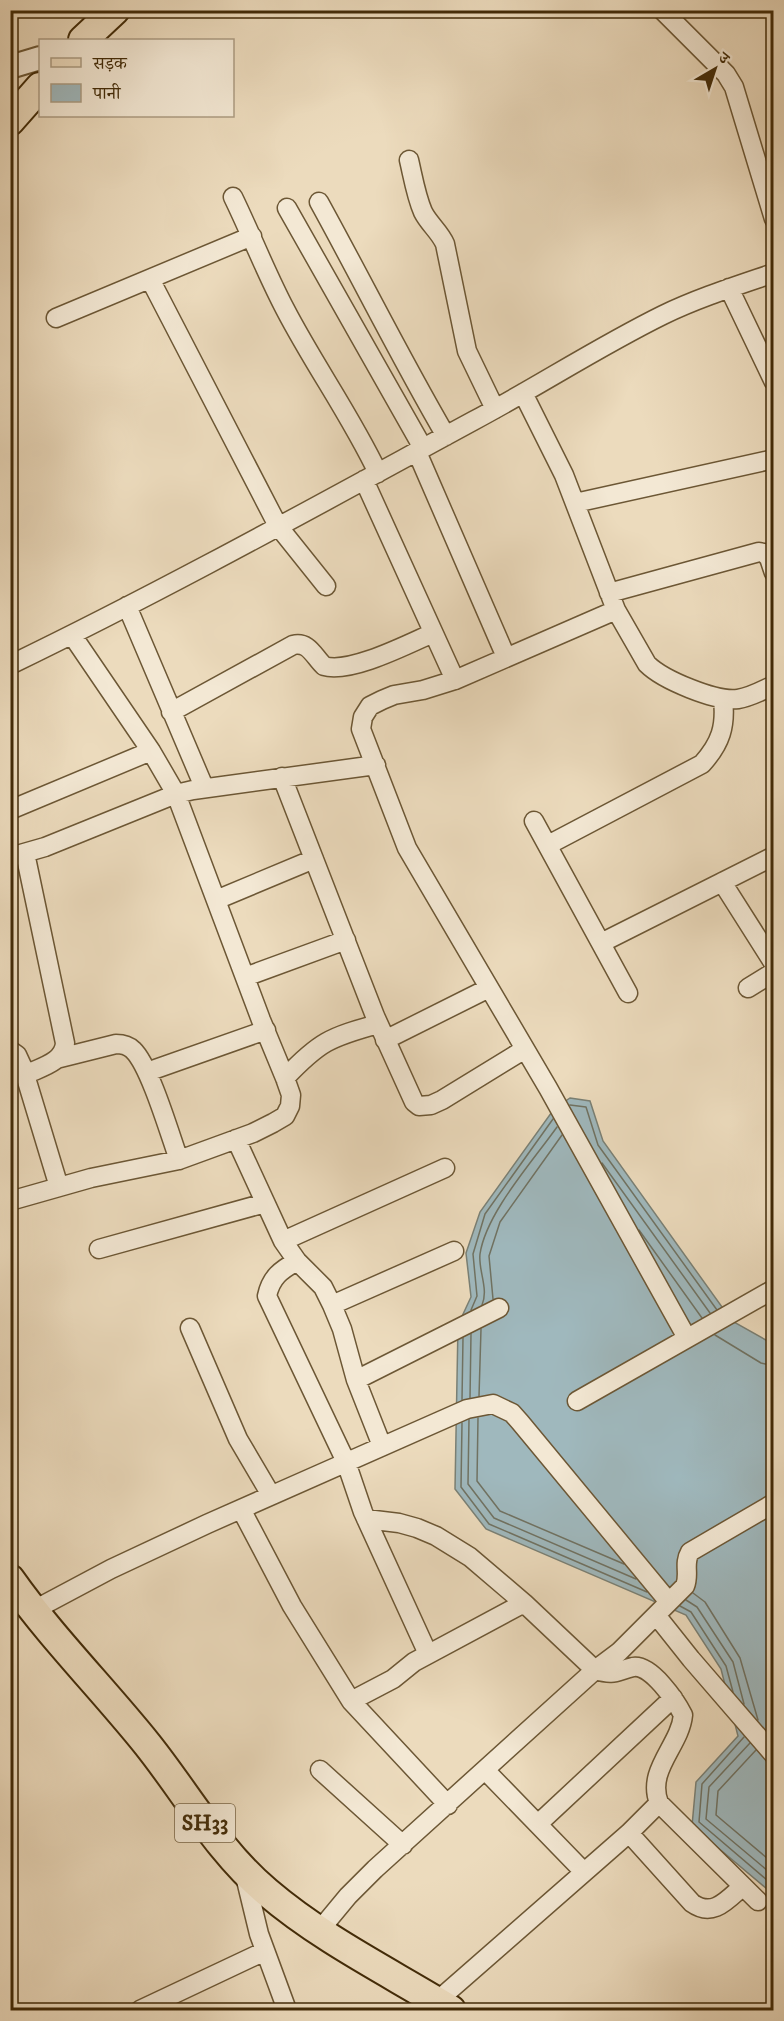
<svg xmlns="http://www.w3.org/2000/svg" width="784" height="2021" viewBox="0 0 784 2021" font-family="'IM FELL DW Pica','Noto Serif Devanagari',serif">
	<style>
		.water { fill: #9fb8bd; stroke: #7a8075; stroke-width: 1.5 }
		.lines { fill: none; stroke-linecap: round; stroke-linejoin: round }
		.shore { stroke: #707262; stroke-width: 1.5 }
		.minor-casing { stroke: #6c5735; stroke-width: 21 }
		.tertiary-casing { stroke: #6c5735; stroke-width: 26 }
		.primary-casing { stroke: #422b08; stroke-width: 32 }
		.minor { stroke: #f3e8d4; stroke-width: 18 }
		.tertiary { stroke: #f3e8d4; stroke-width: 22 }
		.primary { stroke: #ecdbbd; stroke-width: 28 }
		.labels { text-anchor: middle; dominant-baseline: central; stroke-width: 5; stroke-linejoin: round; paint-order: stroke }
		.shield { fill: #f3e8d4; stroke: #776445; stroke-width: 1.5 }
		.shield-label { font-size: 22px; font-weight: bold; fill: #422b08 }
	</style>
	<rect width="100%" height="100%" fill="#ecdbbd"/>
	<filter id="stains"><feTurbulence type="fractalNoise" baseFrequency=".00333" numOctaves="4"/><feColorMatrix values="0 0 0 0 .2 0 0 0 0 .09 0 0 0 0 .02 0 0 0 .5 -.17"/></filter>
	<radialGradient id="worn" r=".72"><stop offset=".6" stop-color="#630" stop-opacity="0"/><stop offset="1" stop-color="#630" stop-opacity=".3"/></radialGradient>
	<!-- water -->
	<path class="water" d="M570,1098L590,1101L603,1141L732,1321L773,1344V1894L692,1826L696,1782L738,1736L721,1669L686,1615L486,1529L455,1489L458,1325L471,1297L466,1253L480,1212L554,1109Z"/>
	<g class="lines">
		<!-- shore -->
		<path class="shore" d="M570,1105L586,1107L598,1145L717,1310
			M602,1163L710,1313
			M639,1230L702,1318
			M493,1299L489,1256L500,1222L562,1135
			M482,1305C489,1289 478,1270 480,1254C486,1213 533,1161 557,1127
			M471,1310L477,1296L473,1254L485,1214L553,1119
			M715,1335L761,1363L774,1366
			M479,1396L481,1329
			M470,1398L471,1334
			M462,1400L463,1338
			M478,1418L477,1481L500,1511L624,1564
			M469,1419L468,1484L494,1518L636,1579
			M462,1423L461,1487L489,1524L647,1592
			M693,1593L705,1602L740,1658L758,1720
			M686,1600L697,1607L733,1662L744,1704
			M680,1606L691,1612L726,1666L733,1692
			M744,1737L702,1784L699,1822L774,1886
			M750,1743L709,1787L706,1819L774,1876
			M756,1750L718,1791L716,1815L774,1864"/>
		<defs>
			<path id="minor" d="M662,10L726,74L734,87L774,219
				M409,160C413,177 416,196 423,212C429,224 440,232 445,244L467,351L495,409
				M233,197C251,234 266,273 285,309C314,365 351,416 378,473
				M319,202C362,280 401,359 446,436
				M287,208L423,448
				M150,279L278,526L326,586
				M729,288L774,382
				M56,318L252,236
				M523,393L564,475L616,610L647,664C663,680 716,702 738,699C751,697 763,690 774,685
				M417,452L506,657
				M364,480L455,680
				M575,503L774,459
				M609,593L759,552L764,553L769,558L774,573
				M127,606L204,787
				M616,610L455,680L423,690L394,695L382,700L370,706L363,717L361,729L407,848L548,1088L687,1338
				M10,665C167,589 320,504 473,421C537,387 598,347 663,315C698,298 736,286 774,273
				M171,712L293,645C309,641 314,657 324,666C350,674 408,644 433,633
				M282,777L375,1016L414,1102L419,1106L431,1105L442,1100L525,1049
				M10,810L151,751
				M534,821L628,993
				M548,845L702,764C721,743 726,726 723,699
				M25,853L65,1043C64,1062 41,1067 25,1075
				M10,857L45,847L176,794L193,790L376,765
				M722,882L774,964
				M216,900L314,859
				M601,943L774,856
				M245,977L346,940
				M748,988L774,972
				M385,1040L489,988
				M10,1050L17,1055L23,1068L59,1187
				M60,1058L116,1044C123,1044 128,1045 133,1050C150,1066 170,1135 179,1160
				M147,1072L266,1030
				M285,1078C319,1042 330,1037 378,1024
				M236,1139L283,1241L297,1261L323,1287L332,1305L342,1329L356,1380L382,1446
				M10,1201L91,1178L179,1160L253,1133L273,1123L285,1116L290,1106L291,1095L285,1078L261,1020L176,794L151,751L72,635
				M283,1241L445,1168
				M99,1249L265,1203
				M297,1261C281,1270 271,1277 267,1296L346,1462L363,1512L428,1654
				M332,1305L454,1251
				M190,1328L238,1439L271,1495
				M356,1380L499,1308
				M577,1401L774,1289
				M241,1509L292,1606L351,1701L448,1805
				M366,1519L399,1523L417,1528L436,1536L470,1557L524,1603L595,1670C615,1676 616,1671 633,1667C651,1664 676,1701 683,1715C680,1746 646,1770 659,1803L758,1901
				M34,1610L111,1569L207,1524L467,1409L493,1404L512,1413L520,1422L669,1602
				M656,1615L691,1659L774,1755
				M351,1701L393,1679L414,1662L524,1603
				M320,1770L403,1845
				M485,1770L584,1872
				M538,1824L673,1698
				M629,1833L692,1903C713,1918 727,1900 743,1886
				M244,1872L259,1934L287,2010
				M319,1931L348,1896L375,1869L595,1670L619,1652L685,1586C690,1574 683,1564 690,1552L774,1503
				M436,2002L629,1833L659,1803
				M140,2010L265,1951"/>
			<path id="tertiary" d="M10,67L40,58"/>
			<path id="primary" d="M83,40L115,10
				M10,121L40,87
				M10,1579C51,1637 102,1688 147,1744C187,1794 218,1851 267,1892C322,1939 389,1972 451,2010"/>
		</defs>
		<!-- minor casing -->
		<use href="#minor" class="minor-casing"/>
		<!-- tertiary casing -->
		<use href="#tertiary" class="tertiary-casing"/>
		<!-- primary casing -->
		<use href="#primary" class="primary-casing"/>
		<!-- minor -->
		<use href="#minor" class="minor"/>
		<!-- tertiary -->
		<use href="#tertiary" class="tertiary"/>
		<!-- primary -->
		<use href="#primary" class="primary"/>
	</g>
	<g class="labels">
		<!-- shield labels -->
		<rect class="shield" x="175" y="1804" width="60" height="38" rx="4.5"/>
		<g class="shield-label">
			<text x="205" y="1823">SH33</text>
		</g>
	</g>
	<!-- margin -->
	<rect width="784" height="2021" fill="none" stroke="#ecdbbd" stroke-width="36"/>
	<rect x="12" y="12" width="760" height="1997" fill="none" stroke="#422b08" stroke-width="3"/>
	<rect x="18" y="18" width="748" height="1985" fill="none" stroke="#422b08" stroke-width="1.5"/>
	<!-- legend -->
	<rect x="39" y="39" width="195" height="78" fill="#f3e8d4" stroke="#ac9c82" stroke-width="1.5"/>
	<rect x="51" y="58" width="30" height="9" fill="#ecdbbd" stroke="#ac9c82" stroke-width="1.5"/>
	<text x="93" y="69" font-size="18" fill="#422b08">सड़क</text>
	<rect x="51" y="84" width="30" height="18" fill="#9fb8bd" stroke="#ac9c82" stroke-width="1.5"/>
	<text x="93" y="99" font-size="18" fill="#422b08">पानी</text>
	<!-- north arrow -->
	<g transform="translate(715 69) rotate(39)" stroke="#f3e8d4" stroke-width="4.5" paint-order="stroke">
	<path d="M0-4.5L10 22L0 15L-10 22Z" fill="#422b08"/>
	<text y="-9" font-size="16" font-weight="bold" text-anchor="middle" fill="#422b08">उ</text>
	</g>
	<rect width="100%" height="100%" filter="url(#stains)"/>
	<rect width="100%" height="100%" fill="url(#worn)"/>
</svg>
